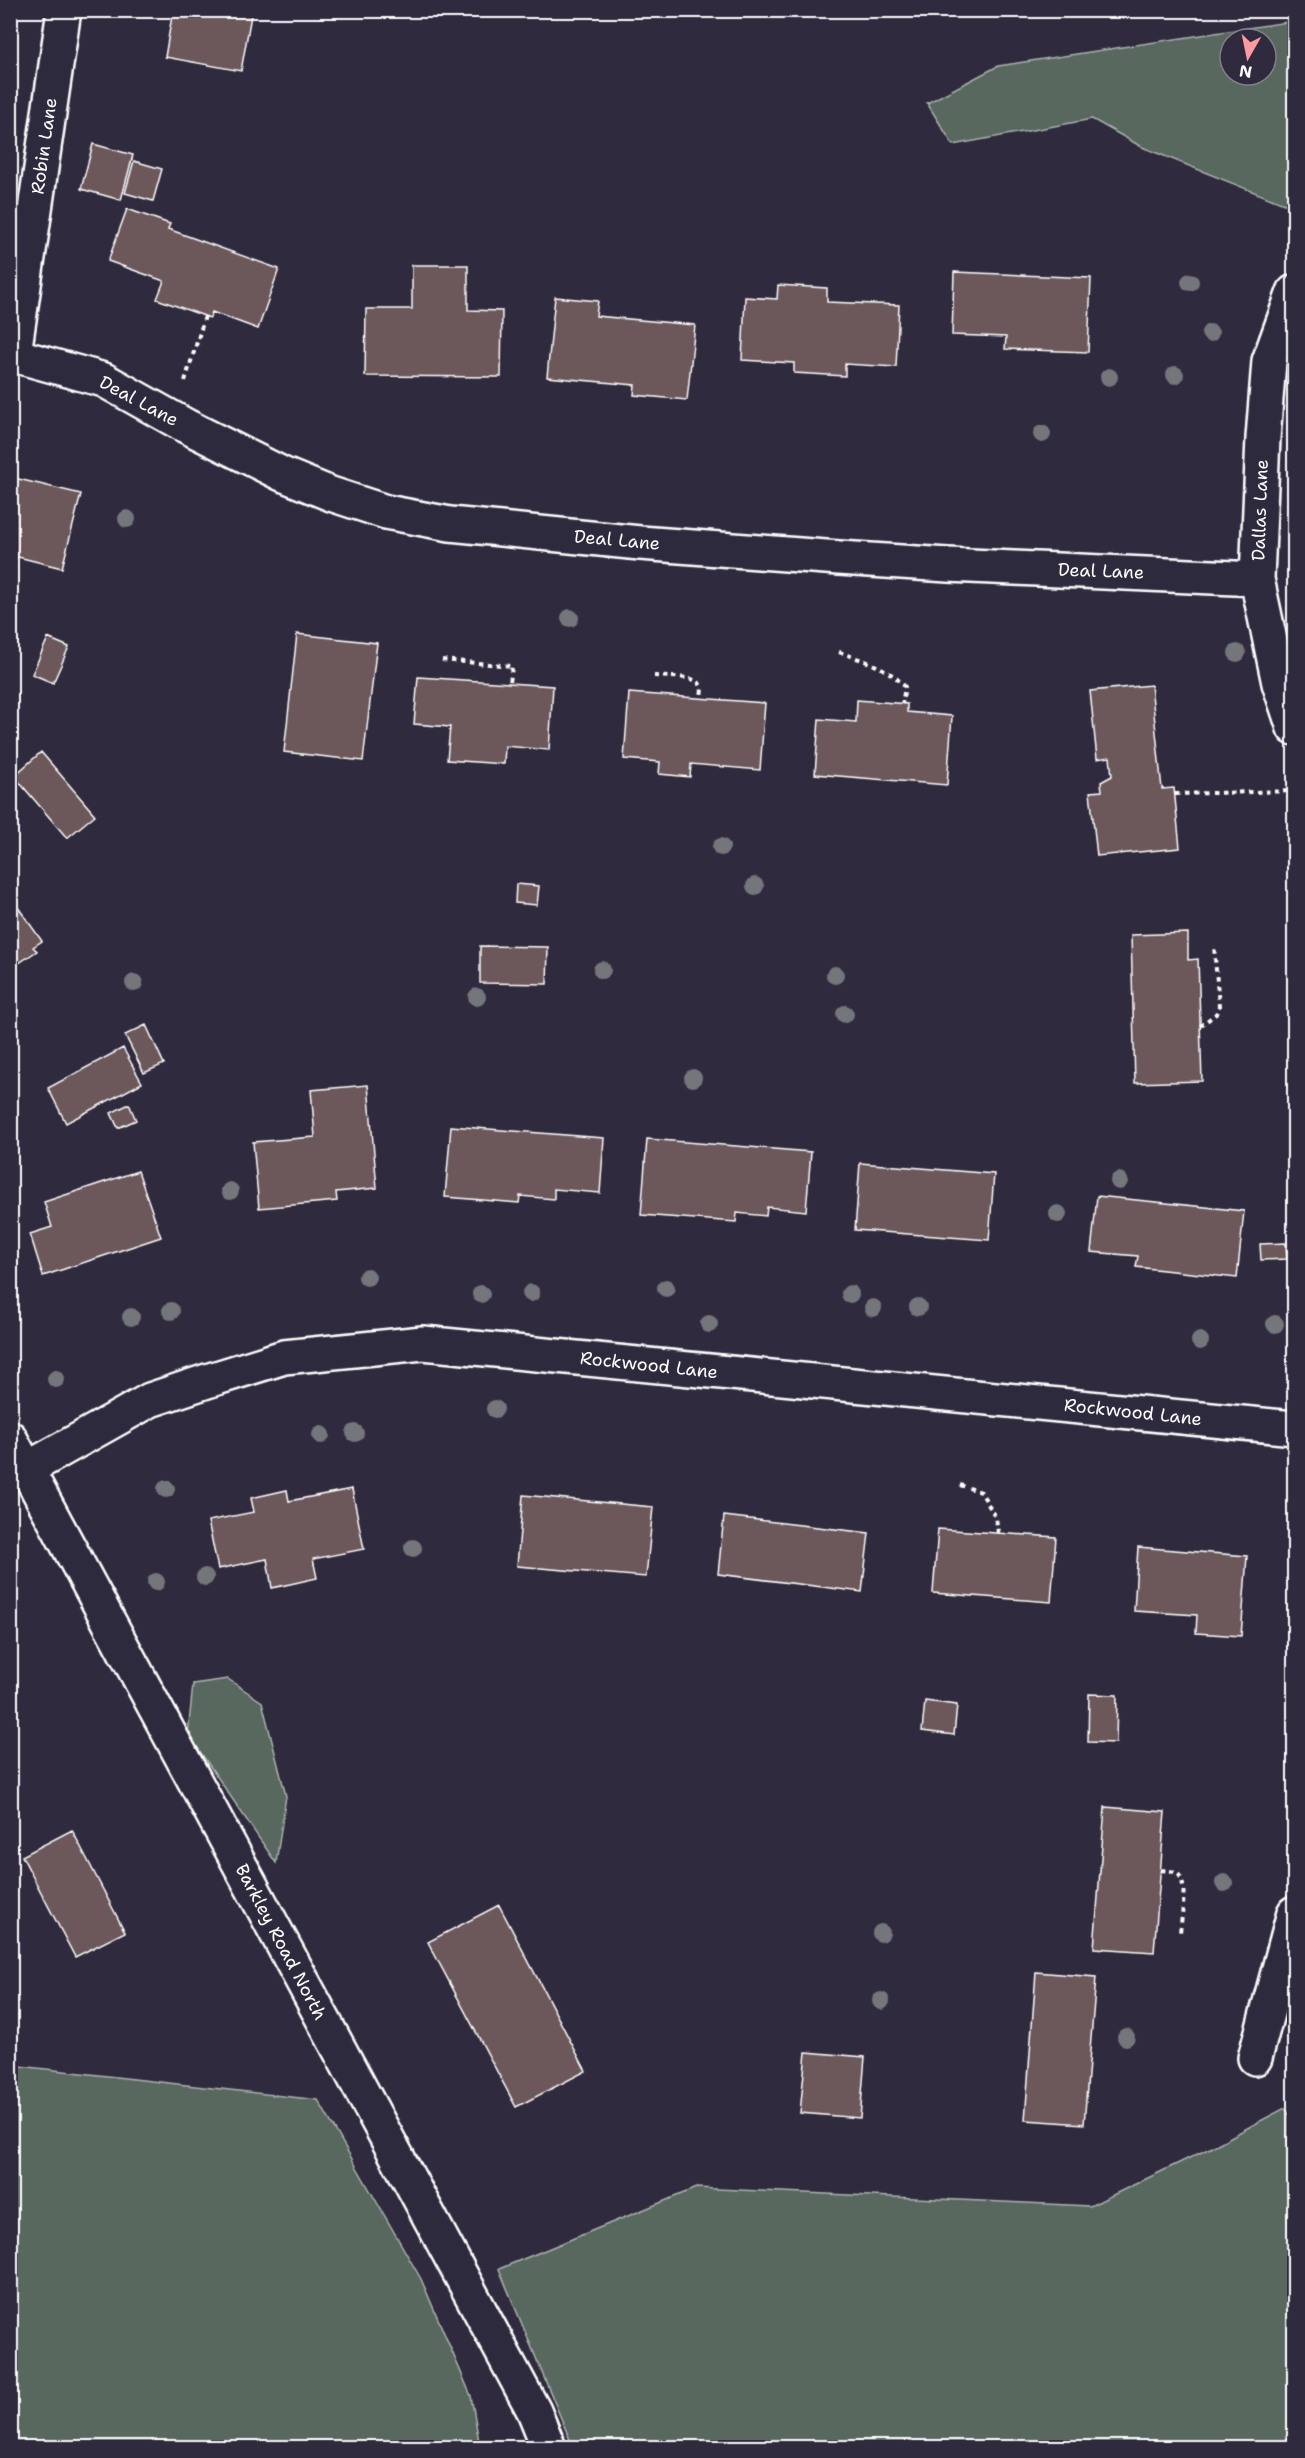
<svg xmlns="http://www.w3.org/2000/svg" width="1305" height="2458" viewBox="0 0 1305 2458" font-family="'Shantell Sans',sans-serif">
	<style>
		.green { fill: #58685f; stroke: #acb4af; stroke-width: 1.5; fill-rule: evenodd }
		.building { fill: #6c595a; stroke: #fff; stroke-width: 1.5 }
		.lines { fill: none; stroke-linecap: round; stroke-linejoin: round }
		.street-casing { stroke: #fff; stroke-width: 38 }
		.path { stroke: #fff; stroke-width: 4; stroke-dasharray: 4.5 4.5; stroke-linecap: butt }
		.street { stroke: #2f2a3d; stroke-width: 33 }
		.tree { fill: #74767c }
		.labels { text-anchor: middle; dominant-baseline: central; stroke-width: 6; stroke-linejoin: round; paint-order: stroke }
		.street-label { font-size: 18px; fill: #fff; stroke: #2f2a3d }
	</style>
	<rect width="100%" height="100%" fill="#2f2a3d"/>
	<filter id="ink" filterUnits="userSpaceOnUse"><feTurbulence type="fractalNoise" baseFrequency=".0167" numOctaves="2"/><feDisplacementMap in="SourceGraphic" scale="12" xChannelSelector="R" yChannelSelector="G"/><feConvolveMatrix kernelMatrix="1 2 1 2 8 2 1 2 1" color-interpolation-filters="sRGB"/></filter>
	<g filter="url(#ink)">
		<!-- green -->
		<path class="green" d="M1294,21V203L1284,204L1142,147L1092,119L953,145L927,103L998,66ZM1230,39H1266V75H1230Z
			M228,1679L262,1702L286,1796L276,1863L188,1734L193,1684Z
			M11,2065L318,2100L421,2279L471,2396L480,2447H11Z
			M1285,2108L1294,2123V2447H573L499,2269L696,2188L1090,2206L1210,2148Z"/>
		<!-- building -->
		<path class="building" d="M173,10H252L241,71L165,57Z
			M93,144L133,155L121,200L81,189Z
			M134,161L162,169L153,201L125,193Z
			M127,209L170,224L168,229L279,269L258,329L212,312L210,318L157,299L164,281L108,261Z
			M412,265H468V310L502,311L501,377L365,376L366,309H412Z
			M954,272L1091,278L1088,352L1005,349L1006,337L952,335Z
			M778,285L827,288V302L899,305L896,367L845,364V376L794,373V363L742,360L745,297L777,299Z
			M555,297L598,301L596,316L695,325L687,400L634,395L635,385L547,377Z
			M10,477L81,494L62,568L10,555Z
			M297,634L377,643L363,761L284,752Z
			M48,638L69,647L53,683L32,674Z
			M418,677L553,686L549,750L505,746L504,764L447,760L450,727L414,724Z
			M1151,685L1162,789L1174,788L1180,848L1097,856L1090,792L1102,791L1101,782L1112,776L1110,757L1097,759L1090,691Z
			M629,693L765,703L760,770L691,764L690,777L659,774L660,762L624,759Z
			M857,700L907,704V712L952,716L947,785L815,774L819,719L856,722Z
			M41,752L95,815L67,838L14,776Z
			M516,884L539,886L537,905L515,903Z
			M10,896L42,941L33,947L37,951L10,969Z
			M1188,933V960L1198,959L1202,1081L1135,1083L1131,935Z
			M480,946L548,947L547,984L480,983Z
			M146,1025L164,1064L144,1073L125,1035Z
			M123,1048L142,1083L66,1123L48,1088Z
			M368,1085L377,1188L336,1192L337,1201L259,1208L253,1142L315,1137L311,1090Z
			M129,1104L136,1120L118,1128L111,1113Z
			M451,1126L604,1138L600,1193L554,1189V1199L520,1196L519,1203L445,1197Z
			M647,1139L811,1152L806,1211L767,1207L766,1216L737,1213L736,1222L641,1215Z
			M860,1163L994,1174L989,1240L855,1230Z
			M138,1171L161,1237L43,1276L30,1234L52,1227L44,1202Z
			M1097,1196L1244,1211L1237,1278L1136,1267L1138,1256L1091,1252Z
			M1286,1243L1287,1259L1261,1260L1260,1244Z
			M352,1489L364,1549L313,1559L317,1578L272,1588L267,1559L218,1569L208,1521L254,1512L251,1498L287,1490L289,1501Z
			M523,1495L653,1507L646,1577L517,1566Z
			M724,1516L869,1533L862,1592L718,1574Z
			M938,1529L1056,1537L1051,1602L933,1593Z
			M1138,1547L1247,1556L1241,1636L1196,1633L1197,1615L1134,1611Z
			M1089,1694L1117,1695L1116,1743L1088,1742Z
			M925,1701L957,1705L954,1735L922,1731Z
			M1105,1807L1165,1812L1154,1952L1094,1948Z
			M72,1830L125,1932L75,1957L22,1856Z
			M499,1905L586,2071L516,2107L428,1942Z
			M1036,1972L1096,1977L1084,2124L1025,2120Z
			M806,2052L865,2057L860,2118L800,2113Z"/>
		<g class="lines">
			<defs>
				<path id="street" d="M1294,292L1269,361L1263,438L1257,579L1279,683L1294,728
					M10,354L104,380L186,426L282,474L331,494L386,512L450,524L640,543L839,558L948,565L1257,579
					M14,354L64,10
					M10,1438L534,2411L549,2448
					M27,1469L150,1400L207,1381L284,1357L423,1343L1294,1428
					M1255,2058L1294,1913"/>
			</defs>
			<!-- street casing -->
			<use href="#street" class="street-casing"/>
			<!-- path -->
			<path class="path" d="M185,381L205,316
				M839,652C862,660 889,667 905,687L902,704
				M442,660L512,666L510,683
				M654,676L688,678L698,681L702,688L701,698
				M1175,794L1294,791
				M1200,1026L1216,1014L1219,1006L1214,946
				M960,1485L981,1492L996,1518L998,1533
				M1161,1870C1167,1871 1174,1870 1179,1875C1188,1885 1181,1919 1180,1933"/>
			<!-- street -->
			<use href="#street" class="street"/>
		</g>
		<!-- trees -->
		<g class="tree">
			<circle cx="1190" cy="282" r="9"/>
			<circle cx="1210" cy="333" r="9"/>
			<circle cx="1175" cy="375" r="9"/>
			<circle cx="1109" cy="377" r="9"/>
			<circle cx="1042" cy="434" r="9"/>
			<circle cx="127" cy="519" r="9"/>
			<circle cx="570" cy="618" r="9"/>
			<circle cx="1237" cy="653" r="9"/>
			<circle cx="721" cy="847" r="9"/>
			<circle cx="755" cy="886" r="9"/>
			<circle cx="602" cy="970" r="9"/>
			<circle cx="835" cy="975" r="9"/>
			<circle cx="134" cy="983" r="9"/>
			<circle cx="477" cy="997" r="9"/>
			<circle cx="845" cy="1014" r="9"/>
			<circle cx="693" cy="1078" r="9"/>
			<circle cx="1119" cy="1181" r="9"/>
			<circle cx="230" cy="1191" r="9"/>
			<circle cx="1058" cy="1214" r="9"/>
			<circle cx="367" cy="1277" r="9"/>
			<circle cx="666" cy="1288" r="9"/>
			<circle cx="531" cy="1293" r="9"/>
			<circle cx="481" cy="1294" r="9"/>
			<circle cx="850" cy="1294" r="9"/>
			<circle cx="918" cy="1307" r="9"/>
			<circle cx="873" cy="1308" r="9"/>
			<circle cx="171" cy="1311" r="9"/>
			<circle cx="131" cy="1317" r="9"/>
			<circle cx="709" cy="1324" r="9"/>
			<circle cx="1275" cy="1324" r="9"/>
			<circle cx="1200" cy="1341" r="9"/>
			<circle cx="56" cy="1379" r="9"/>
			<circle cx="495" cy="1409" r="9"/>
			<circle cx="355" cy="1433" r="9"/>
			<circle cx="321" cy="1435" r="9"/>
			<circle cx="166" cy="1489" r="9"/>
			<circle cx="413" cy="1548" r="9"/>
			<circle cx="205" cy="1577" r="9"/>
			<circle cx="156" cy="1582" r="9"/>
			<circle cx="1224" cy="1883" r="9"/>
			<circle cx="881" cy="1933" r="9"/>
			<circle cx="881" cy="2001" r="9"/>
			<circle cx="1126" cy="2037" r="9"/>
		</g>
	</g>
	<g class="labels">
		<!-- street labels -->
		<g class="street-label">
			<text transform="translate(44 146) rotate(-82)">Robin Lane</text>
			<text transform="translate(139 401) rotate(28)">Deal Lane</text>
			<text transform="translate(1260 510) rotate(-88)">Dallas Lane</text>
			<text transform="translate(617 540) rotate(5)">Deal Lane</text>
			<text transform="translate(1101 571) rotate(2)">Deal Lane</text>
			<text transform="translate(649 1365) rotate(6)">Rockwood Lane</text>
			<text transform="translate(1133 1412) rotate(6)">Rockwood Lane</text>
			<text transform="translate(281 1942) rotate(62)">Barkley Road North</text>
		</g>
	</g>
	<!-- margin -->
	<rect width="1305" height="2458" fill="none" stroke="#2f2a3d" stroke-width="36"/>
	<rect x="18" y="18" width="1269" height="2422" fill="none" stroke="#fff" stroke-width="2" filter="url(#ink)"/>
	<!-- north arrow -->
	<g transform="translate(1248 57) rotate(189)"><circle r="28" fill="#2f2a3d" stroke="#827f8b" stroke-width="1.5"/>
	<path d="M0-4.5L10 22L0 15L-10 22Z" fill="#ff9aa2"/>
	<text y="-9" font-size="16" font-weight="bold" text-anchor="middle" fill="#ffffff">N</text>
	</g>
</svg>
